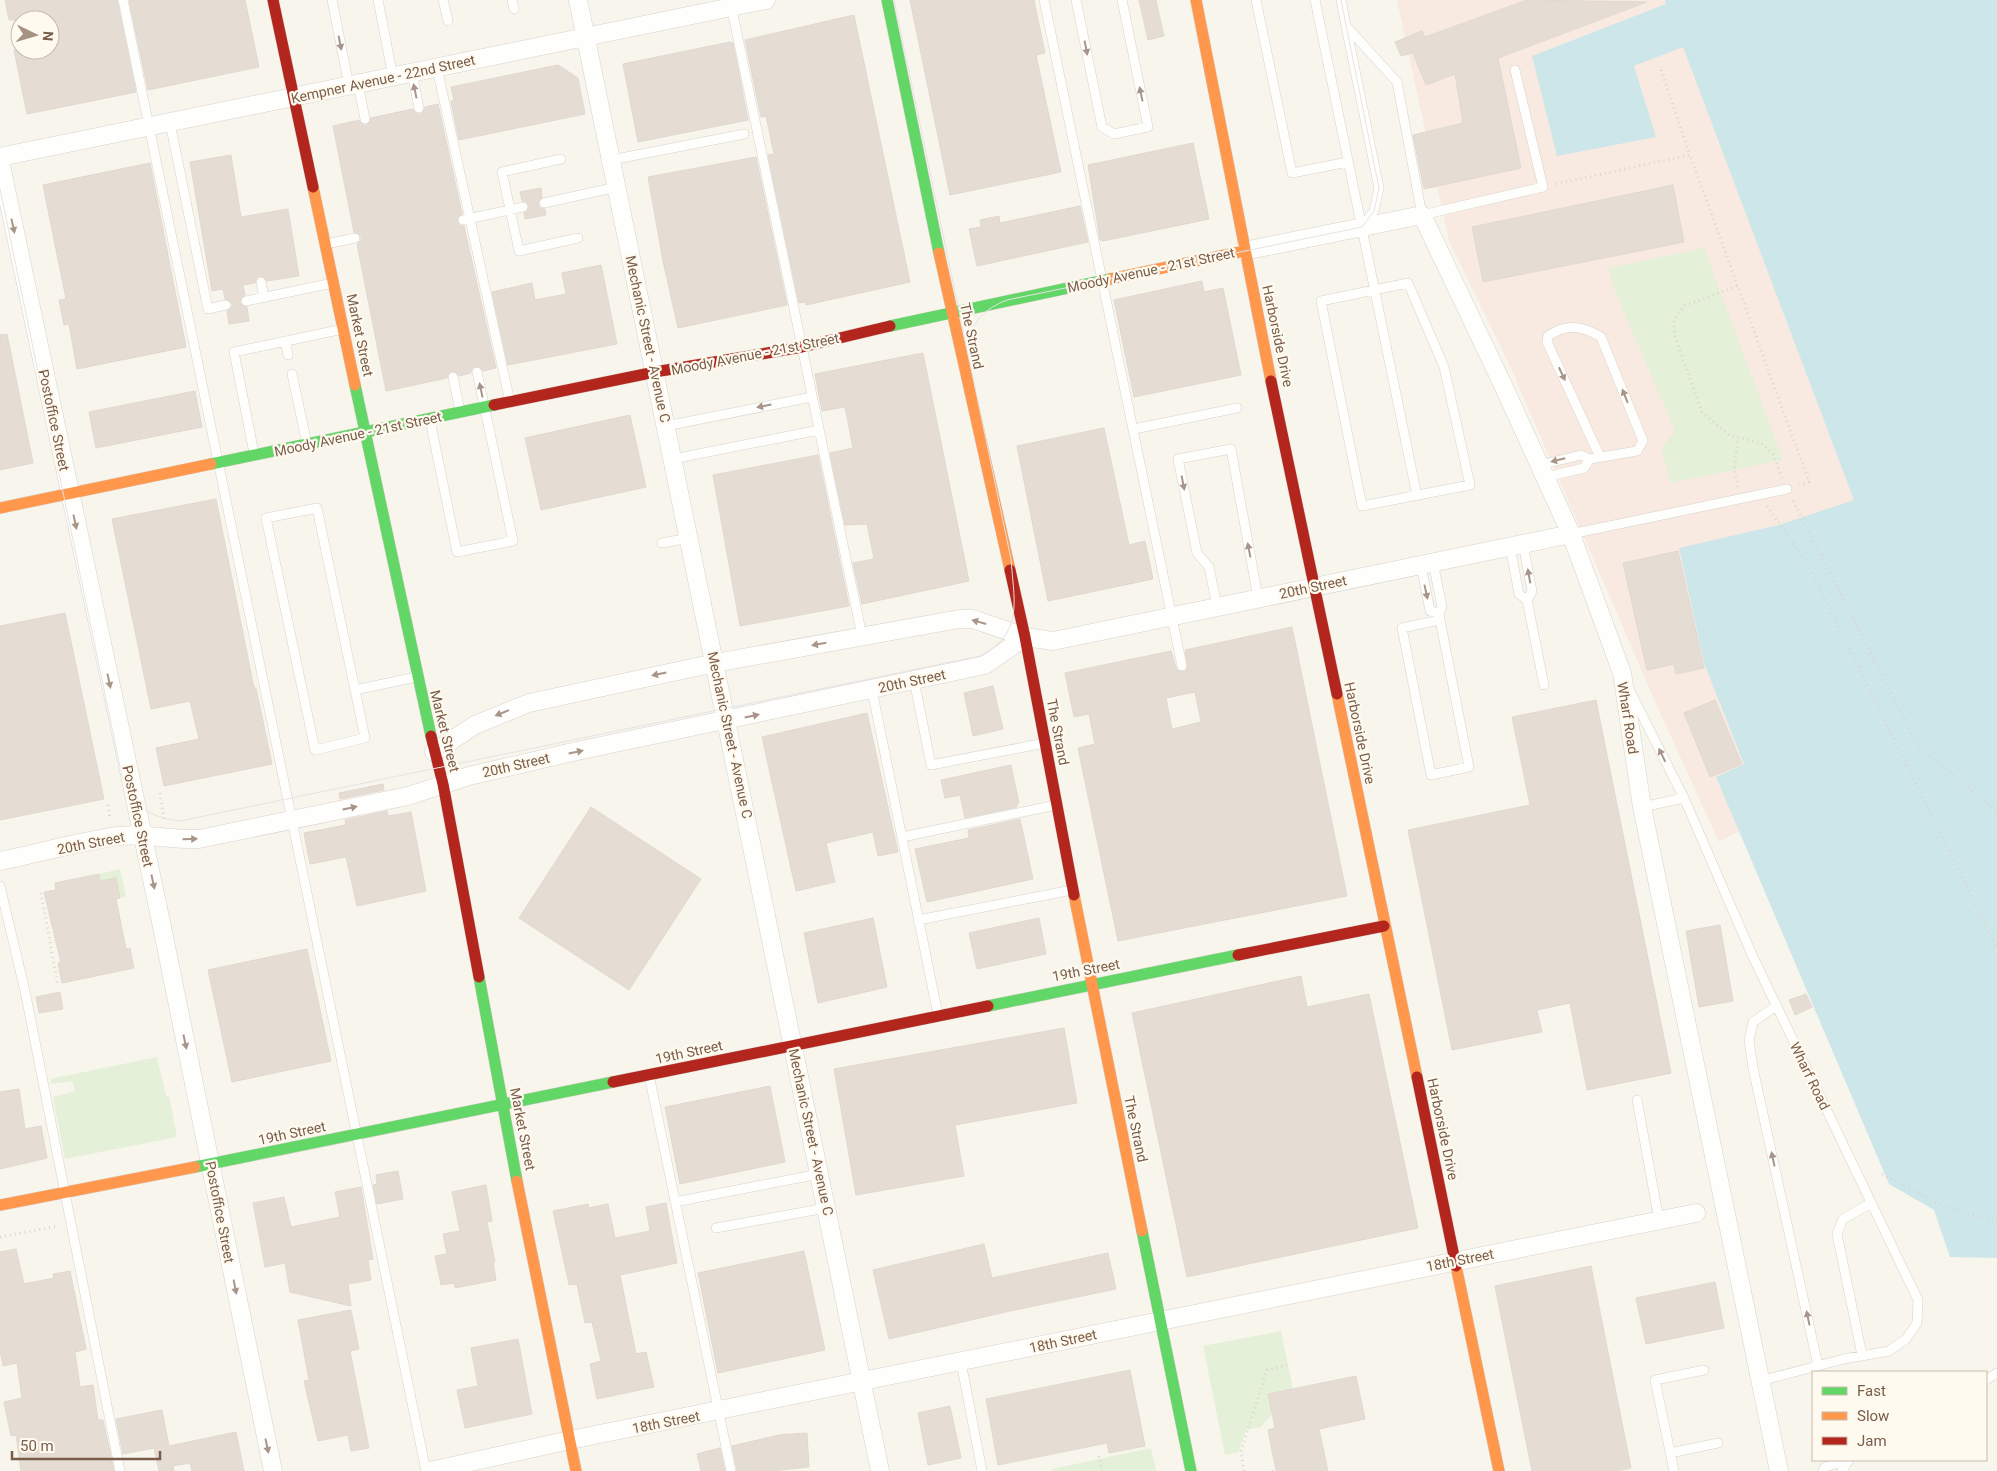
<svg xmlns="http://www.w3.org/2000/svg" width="1997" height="1471" viewBox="0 0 1997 1471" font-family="Roboto,sans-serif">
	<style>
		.commercial { fill: #f8eae0 }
		.green { fill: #e4f0d7 }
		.water { fill: #cde6ea }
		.building { fill: #e5ddd4; stroke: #e1d8cf; fill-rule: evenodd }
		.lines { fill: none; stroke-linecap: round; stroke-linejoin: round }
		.lane-casing { stroke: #d7d2cb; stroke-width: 10 }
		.street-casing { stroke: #d7d2cb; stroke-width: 19 }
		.fast-casing { stroke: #d8d1c9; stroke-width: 12 }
		.slow-casing { stroke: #d8d1c9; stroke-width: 12 }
		.jam-casing { stroke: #d8d1c9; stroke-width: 12 }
		.path { stroke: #dbd5ce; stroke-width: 3; stroke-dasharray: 1 4; stroke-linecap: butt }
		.lane { stroke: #fefefc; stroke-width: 9 }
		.street { stroke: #fefefc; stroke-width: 18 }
		.fast { stroke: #63d668; stroke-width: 11 }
		.slow { stroke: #ff974d; stroke-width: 11 }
		.jam { stroke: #b3261e; stroke-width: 11 }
		.tram { stroke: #e5e3e5; stroke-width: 1 }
		.oneway { fill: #a89588 }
		.labels { text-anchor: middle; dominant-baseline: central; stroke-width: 4.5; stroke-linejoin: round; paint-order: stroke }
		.street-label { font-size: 14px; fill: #795d4a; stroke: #fffaef }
	</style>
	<rect width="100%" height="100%" fill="#f8f5ed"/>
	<!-- commercial -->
	<path class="commercial" d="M1397,0H1747L1946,720L1719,842L1657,706L1509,364L1449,241Z"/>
	<!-- green -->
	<path class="green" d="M1704,248L1783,460L1670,483L1662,448L1675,430L1615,292L1608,268Z
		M120,869L126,897L120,898L116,878L100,881L99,874Z
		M157,1057L166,1096H169L177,1137L65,1159L53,1097L75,1091L72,1081L51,1084L50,1079Z
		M1281,1331L1293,1389L1261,1427L1246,1430L1238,1452L1225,1455L1203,1346Z
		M1151,1448L1156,1471H1053L1052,1469Z"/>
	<!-- water -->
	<path class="water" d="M1665,0H1997V1258L1950,1257L1934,1210L1889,1184L1716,777L1744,764L1704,663L1679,548L1779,525L1854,500L1683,47L1634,66L1656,137L1557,156L1532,56L1666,4Z"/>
	<!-- building -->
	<path class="building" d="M5,0H117L136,92L27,114L14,50H50V20H9Z
		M129,0H245L259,67L148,90Z
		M910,0H1034L1045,53L1036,55L1061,172L950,195Z
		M1139,0H1156L1164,36L1148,40Z
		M1527,0L1647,2L1498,58L1521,168L1424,189L1413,135L1463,123L1455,74L1426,85L1413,53L1401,56L1395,42L1422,31L1425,37Z
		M854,15L910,282L806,305L805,302L799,303L768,155L774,154L766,116L761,117L745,40Z
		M730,42L733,43L748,120L638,142L623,64Z
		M558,65L578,78L585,114L459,140L451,101L454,100L451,87Z
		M438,104L462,214L457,221L459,225L464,226L496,368L483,371L476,366L472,368L471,373L459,376L452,371L449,373L447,378L386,391L357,244L361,240V236L354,232L333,126L359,120L363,125H367L371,118L413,109L417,114H421L425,107Z
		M1193,143L1209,219L1103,241L1100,240L1088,165Z
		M231,155L241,217L288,209L299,276L267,281L260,276L257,278L255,283L243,285L245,295L240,302L242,305L247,307L249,321L229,324L227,311L232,307V303L225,299L223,289L212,291L190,162Z
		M756,157L787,305L678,328L663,261L648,177Z
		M150,163L186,347L77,369L69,324L64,325L59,300L66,299L43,185Z
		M1673,185L1684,242L1483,282L1472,227Z
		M541,188L542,197L538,204L540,208L545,209L546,215L525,219L524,213L529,206L527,202L522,201L520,192Z
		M1080,206L1088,242L977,266L969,229L981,227L980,220L999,216L1000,223Z
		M601,265L617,344L508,365L492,292L532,283L535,300L566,294L562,273Z
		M1202,281L1204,292L1223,288L1241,375L1134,397L1114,300Z
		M7,334L33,463L0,470V335Z
		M923,353L969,581L862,604L853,563L874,559L867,524L845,525L830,453L853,448L845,407L822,411L815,374Z
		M195,391L202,427L96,448L89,412Z
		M630,415L646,487L541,510L525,438Z
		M1104,428L1129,545L1145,541L1153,579L1048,601L1017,446Z
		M818,455L849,606L740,626L713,475Z
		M216,499L254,688H256L272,764L164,786L156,748L199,739L190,701L151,709L112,519Z
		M1678,551L1704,668L1676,674L1674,664L1647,670L1623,563Z
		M65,613L104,799L0,820V626Z
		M1292,627L1347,896L1118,941L1078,748L1095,744L1089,714L1074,717L1065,673L1171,651L1177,670L1184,672L1188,667L1185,650ZM1195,692L1201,722L1172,729L1166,698Z
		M993,686L1003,729L973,736L964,693Z
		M1596,700L1671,1073L1587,1090L1570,1003L1537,1010L1542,1032L1452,1050L1408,830L1530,805L1512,717Z
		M1715,700L1742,764L1710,777L1684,713Z
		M867,713L898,852L878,856L873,832L826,843L835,882L796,891L762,737Z
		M1011,765L1019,803H1017V807L965,818L960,795L945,798L941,780Z
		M383,784L384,790L340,799L339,793Z
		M591,807L701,879L629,990L519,918Z
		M387,811L388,816L411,812L426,891L357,906L346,857L310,864L304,833L346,825L345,820Z
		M1020,819L1033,879L927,902L915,849L969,838L968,830Z
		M99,874L100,881L116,878L120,898L116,899L126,949L130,948L134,968L62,983L58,963H61L44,892L56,890L55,883Z
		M873,918L887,987L818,1003L804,933Z
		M1039,918L1046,954L977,969L969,933Z
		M1720,925L1733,1001L1699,1007L1686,931Z
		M307,949L331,1061L232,1082L208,970Z
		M1301,976L1307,1007L1369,994L1418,1228L1187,1277L1132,1013Z
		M60,992L63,1009L39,1013L36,997Z
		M1806,994L1812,1007L1795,1015L1789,1000Z
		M1064,1028L1077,1103L955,1125L964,1176L856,1195L834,1069Z
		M770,1086L785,1162L680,1184L665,1107Z
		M19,1089L25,1129L41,1126L47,1158L0,1169V1092Z
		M398,1171L403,1199L377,1204L373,1185L377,1184L376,1175Z
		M486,1185L492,1221L487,1222L495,1262H493L496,1280L455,1288L454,1283L441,1285L435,1256L447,1254L443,1234L460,1231L452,1192Z
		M361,1187L373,1259L368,1260L371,1280L348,1284L351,1306L290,1292L285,1263L265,1267L253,1203L284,1197L291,1227L340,1217L335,1192Z
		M666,1203L677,1263L620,1275L636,1354L646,1352L654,1387L597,1399L590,1364L601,1361L592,1322L585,1323L577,1284L569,1285L553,1211L588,1204L589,1208L608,1204L615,1238L650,1231L646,1207Z
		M984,1244L992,1278L1108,1253L1116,1289L1010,1311L889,1339L873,1270Z
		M16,1249L24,1284L54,1278L53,1274L70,1271L86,1349L75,1352L80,1387L93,1385L98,1420H103L114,1471H21L16,1435L11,1436L4,1402L22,1398L17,1363L3,1366L0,1350V1252Z
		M804,1251L825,1350L718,1373L698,1273Z
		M1591,1266L1631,1468L1618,1471H1532L1495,1286Z
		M1715,1282L1724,1328L1646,1344L1636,1298Z
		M351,1310L359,1349L350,1351L369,1448L351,1451L348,1435L318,1441L304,1381L309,1380L298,1320Z
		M518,1339L532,1414L465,1428L457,1390L478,1386L471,1348Z
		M1130,1370L1145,1446L1109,1453L1107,1443L998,1465L986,1399Z
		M1356,1376L1365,1419L1319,1429L1328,1471H1276L1268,1430L1275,1428L1268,1394Z
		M950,1406L961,1458L928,1465L918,1413Z
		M162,1410L169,1446L236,1432L244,1471H192L190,1463L173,1466L174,1471H159L154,1448L123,1454L116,1419Z
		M807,1433L809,1467L772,1471H737L732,1446L779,1435Z
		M720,1448L725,1471H701L697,1454Z"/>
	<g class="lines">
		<defs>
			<path id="lane" d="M123,0L426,1471
				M332,0L349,86
				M378,0L393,77
				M443,0L448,21
				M512,0L514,9
				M1044,0L1182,666
				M1076,0L1102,127L1114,134L1148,127L1122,0
				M1256,0L1292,173L1348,162
				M1315,0L1417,496
				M1341,0L1346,26L1397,82L1422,215L1543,187L1515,70
				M731,5L862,636
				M1346,26L1379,188L1374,211L1363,225
				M437,68L510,402
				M412,73L419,108
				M358,84L365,119
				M170,123L208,309L226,305
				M561,159L502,172L519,251L578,238
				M611,160L744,134
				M544,203L617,187
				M463,220L523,207
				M326,244L355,238
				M261,282L264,298
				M1408,283L1444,367L1470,485L1362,506L1321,301Z
				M246,301L333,283
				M285,341L288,355
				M292,374L307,444
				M453,377L460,411
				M430,420L457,552L513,541L477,372
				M666,426L812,397
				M1134,429L1237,408
				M254,453L234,352L343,329
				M673,459L819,430
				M1590,459L1637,451L1643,441L1601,337C1583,326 1567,323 1548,336L1547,342L1600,457
				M1540,465L1581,455L1590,459L1584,468L1546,477
				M317,508L365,738L315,750L266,518Z
				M1571,534L1787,489
				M662,543L689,538
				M1510,546L1519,594L1527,600L1532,591L1523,544
				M1433,562L1442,607L1439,613L1440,620L1469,767L1431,775L1402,628L1440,620
				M1421,565L1430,611L1439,613
				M1527,600L1544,685
				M1217,606L1209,567L1197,553L1178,459L1231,449L1258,598
				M914,680L931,765L1045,743
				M355,690L416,677
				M872,690L938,1015
				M1630,691L1684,798L1753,957L1918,1300L1917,1323L1906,1339L1889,1351L1844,1359L1760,1381
				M1642,807L1684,798
				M902,837L1056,805
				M0,886L25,991L120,1471
				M918,920L1072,890
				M1776,1006L1753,1022L1749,1040L1753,1068L1818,1366
				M649,1075L731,1471
				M1637,1100L1659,1220
				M675,1202L819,1174
				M716,1228L826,1208
				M1862,1355L1837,1234L1843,1219L1871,1203
				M961,1362L982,1471
				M1986,1380L1997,1373
				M1670,1453L1718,1443
				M1674,1471L1655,1380L1704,1370
				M1823,1471L1825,1467L1848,1460
				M1842,1471L1849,1460"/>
			<path id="street" d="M578,0L880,1471
				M0,157L766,0
				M0,161L161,922L273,1471
				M1244,251L1422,215L1502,383L1571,534L1622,673L1642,807L1779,1471
				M434,752L475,725L529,703L715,663L959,619H973L1025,637L1053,641L1571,534
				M0,861C39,853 78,842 118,836C145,833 172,840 199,839L408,796L469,776L577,751L985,665L1025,637
				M430,1471L570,1440L1696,1213"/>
			<path id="fast" d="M887,0L939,253
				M890,326L1110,279
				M355,385L431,736
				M211,464L494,405
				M479,977L517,1181
				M988,1006L1238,955
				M195,1167L613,1082
				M1142,1231L1191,1471"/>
			<path id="slow" d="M1196,0L1271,381
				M313,187L355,385
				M939,253L1010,570
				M1110,279L1244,251
				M0,508L211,464
				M1337,694L1417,1077
				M1074,895L1142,1231
				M517,1181L576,1471
				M0,1205L195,1167
				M1456,1266L1499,1471"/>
			<path id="jam" d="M273,0L313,187
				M1271,381L1337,694
				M494,405L655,372L802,347L890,326
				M1010,570L1025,637L1074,895
				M431,736L443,784L479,977
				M1238,955L1384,926
				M1417,1077L1456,1266
				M613,1082L988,1006"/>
		</defs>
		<!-- lane casing -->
		<use href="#lane" class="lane-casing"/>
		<!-- street casing -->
		<use href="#street" class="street-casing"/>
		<!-- fast casing -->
		<use href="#fast" class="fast-casing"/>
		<!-- slow casing -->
		<use href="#slow" class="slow-casing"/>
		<!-- jam casing -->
		<use href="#jam" class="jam-casing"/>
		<!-- path -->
		<path class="path" d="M1661,70L1690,155
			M1556,184L1690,155L1809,482L1799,485
			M1737,286L1684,306L1674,320L1675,336L1702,412L1729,435L1761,443L1773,454L1782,478
			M1738,487L1734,469L1738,438
			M1793,501L1918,746L1997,811
			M1767,506L1806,561L1997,948
			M160,793L164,819
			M108,805L110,819
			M41,893L58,986
			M1882,1174L1947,1208L1997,1222
			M0,1237L58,1226
			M1099,1456L1102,1471
			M1244,1471L1241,1451L1267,1370L1287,1365
			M1272,1471L1276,1470"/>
		<!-- lane -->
		<use href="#lane" class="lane"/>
		<!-- street -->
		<use href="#street" class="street"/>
		<!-- fast -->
		<use href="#fast" class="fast"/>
		<!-- slow -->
		<use href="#slow" class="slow"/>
		<!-- jam -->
		<use href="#jam" class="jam"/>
		<!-- tram -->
		<path class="tram" d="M0,189L122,776C135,806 147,817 180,821L980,656C1024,633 1014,602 1011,559L894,0
			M968,346C970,322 986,308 1007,300L1362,227L1374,211L1379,188L1341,0"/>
	</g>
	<!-- one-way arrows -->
	<defs><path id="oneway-solid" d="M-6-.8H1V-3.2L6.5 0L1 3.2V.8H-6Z" transform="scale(1.25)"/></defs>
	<g class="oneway">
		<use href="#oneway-solid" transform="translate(340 43) rotate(79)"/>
		<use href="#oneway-solid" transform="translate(1086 48) rotate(79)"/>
		<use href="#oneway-solid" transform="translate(415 91) rotate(-102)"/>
		<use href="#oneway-solid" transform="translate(1141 94) rotate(-102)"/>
		<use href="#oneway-solid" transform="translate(13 226) rotate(78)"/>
		<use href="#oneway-solid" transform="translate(1562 374) rotate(65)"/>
		<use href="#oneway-solid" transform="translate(481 390) rotate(-102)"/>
		<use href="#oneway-solid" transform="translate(1625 396) rotate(-112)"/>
		<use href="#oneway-solid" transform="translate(764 406) rotate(169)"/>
		<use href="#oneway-solid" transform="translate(1558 460) rotate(166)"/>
		<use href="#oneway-solid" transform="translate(1183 483) rotate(79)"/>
		<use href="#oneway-solid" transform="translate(75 522) rotate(78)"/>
		<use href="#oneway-solid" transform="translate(1249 550) rotate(-101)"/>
		<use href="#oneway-solid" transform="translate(1529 576) rotate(-100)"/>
		<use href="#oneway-solid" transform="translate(1426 592) rotate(78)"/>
		<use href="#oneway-solid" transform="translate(979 622) rotate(-164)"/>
		<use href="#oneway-solid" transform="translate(819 644) rotate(170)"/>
		<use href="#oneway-solid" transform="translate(659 674) rotate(168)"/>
		<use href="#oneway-solid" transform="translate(109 681) rotate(78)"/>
		<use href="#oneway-solid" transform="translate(502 713) rotate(158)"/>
		<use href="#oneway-solid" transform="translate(752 716) rotate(-12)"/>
		<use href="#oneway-solid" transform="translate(576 752) rotate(-12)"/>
		<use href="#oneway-solid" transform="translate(1662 755) rotate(-116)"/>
		<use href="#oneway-solid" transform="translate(350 808) rotate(-12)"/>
		<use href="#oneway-solid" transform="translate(190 839) rotate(-1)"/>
		<use href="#oneway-solid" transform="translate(153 882) rotate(78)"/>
		<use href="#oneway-solid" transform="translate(185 1042) rotate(78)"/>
		<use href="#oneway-solid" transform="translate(1773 1159) rotate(-102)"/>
		<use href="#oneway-solid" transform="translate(235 1287) rotate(79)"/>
		<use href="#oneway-solid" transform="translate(1808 1318) rotate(-102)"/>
		<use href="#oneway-solid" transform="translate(267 1446) rotate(78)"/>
	</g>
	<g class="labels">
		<!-- street labels -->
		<g class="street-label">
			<text transform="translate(383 79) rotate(-12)">Kempner Avenue - 22nd Street</text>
			<text transform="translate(1151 270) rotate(-12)">Moody Avenue - 21st Street</text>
			<text transform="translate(360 335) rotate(78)">Market Street</text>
			<text transform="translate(972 336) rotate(78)">The Strand</text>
			<text transform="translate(1278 336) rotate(78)">Harborside Drive</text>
			<text transform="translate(648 339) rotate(78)">Mechanic Street - Avenue C</text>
			<text transform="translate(755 354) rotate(-11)">Moody Avenue - 21st Street</text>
			<text transform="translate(54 420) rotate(78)">Postoffice Street</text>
			<text transform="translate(358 434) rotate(-12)">Moody Avenue - 21st Street</text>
			<text transform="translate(1313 587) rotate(-12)">20th Street</text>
			<text transform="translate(912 681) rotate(-12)">20th Street</text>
			<text transform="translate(1628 718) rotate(81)">Wharf Road</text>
			<text transform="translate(445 731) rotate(76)">Market Street</text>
			<text transform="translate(1058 732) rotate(79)">The Strand</text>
			<text transform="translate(1360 733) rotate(78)">Harborside Drive</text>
			<text transform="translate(730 735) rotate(78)">Mechanic Street - Avenue C</text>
			<text transform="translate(516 765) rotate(-13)">20th Street</text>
			<text transform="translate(138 816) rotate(78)">Postoffice Street</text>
			<text transform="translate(91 843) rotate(-11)">20th Street</text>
			<text transform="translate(1086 970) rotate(-11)">19th Street</text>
			<text transform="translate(689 1052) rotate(-12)">19th Street</text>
			<text transform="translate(1810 1076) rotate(64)">Wharf Road</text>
			<text transform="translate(523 1129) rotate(79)">Market Street</text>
			<text transform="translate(1136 1129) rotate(78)">The Strand</text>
			<text transform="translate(1443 1129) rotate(78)">Harborside Drive</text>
			<text transform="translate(811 1132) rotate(78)">Mechanic Street - Avenue C</text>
			<text transform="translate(292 1133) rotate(-12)">19th Street</text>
			<text transform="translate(220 1212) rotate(79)">Postoffice Street</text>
			<text transform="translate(1460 1260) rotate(-11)">18th Street</text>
			<text transform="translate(1063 1341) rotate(-12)">18th Street</text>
			<text transform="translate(666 1422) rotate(-11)">18th Street</text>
		</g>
	</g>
	<!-- legend -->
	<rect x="1812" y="1371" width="175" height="90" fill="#fffaef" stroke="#c9bbad"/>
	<rect x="1822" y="1387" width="25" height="8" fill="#63d668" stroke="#c9bbad"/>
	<text x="1857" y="1396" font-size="15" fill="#795d4a">Fast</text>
	<rect x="1822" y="1412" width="25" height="8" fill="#ff974d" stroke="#c9bbad"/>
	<text x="1857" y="1421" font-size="15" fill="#795d4a">Slow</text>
	<rect x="1822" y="1437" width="25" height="8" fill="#b3261e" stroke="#c9bbad"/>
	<text x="1857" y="1446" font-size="15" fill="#795d4a">Jam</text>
	<!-- north arrow -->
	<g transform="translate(35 35) rotate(95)"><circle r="24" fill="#fffaef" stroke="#c9bbad"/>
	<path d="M0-4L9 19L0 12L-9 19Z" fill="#a59283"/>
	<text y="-8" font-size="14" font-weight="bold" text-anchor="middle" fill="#795d4a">N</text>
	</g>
	<!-- scale -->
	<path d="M12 1451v8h148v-8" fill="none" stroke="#795d4a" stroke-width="2.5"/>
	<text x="20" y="1451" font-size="15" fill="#795d4a" stroke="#fffaef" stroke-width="4" paint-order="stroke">50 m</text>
</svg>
